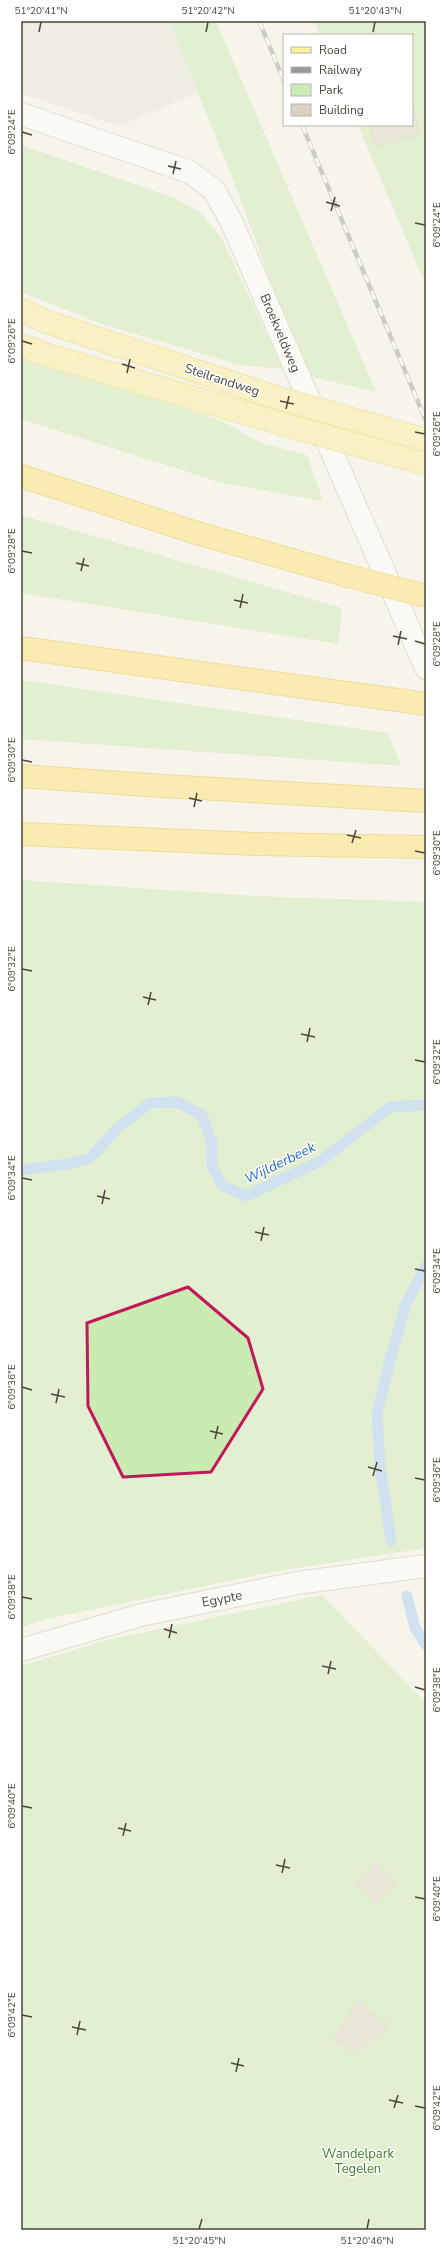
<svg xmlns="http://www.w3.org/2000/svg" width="447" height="2251" viewBox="0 0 447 2251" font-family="'Nunito Sans',sans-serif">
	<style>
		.industrial { fill: #e6e3dc }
		.green { fill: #caecb2 }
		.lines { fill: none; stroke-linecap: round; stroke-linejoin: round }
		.stream { stroke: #a5caf5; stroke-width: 11 }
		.building { fill: #d9d2bf; stroke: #d4cbb2 }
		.minor-casing { stroke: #c3beac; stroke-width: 24 }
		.major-casing { stroke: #ebd464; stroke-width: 24 }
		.highway-casing { stroke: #e7bd34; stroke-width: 24 }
		.minor { stroke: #fff; stroke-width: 22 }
		.major { stroke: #fff09b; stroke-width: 22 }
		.highway { stroke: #ffe16d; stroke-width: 22 }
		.rail-casing { stroke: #999; stroke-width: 4.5 }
		.rail { stroke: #fff; stroke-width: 3; stroke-dasharray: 9; stroke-linecap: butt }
		.major-bridge-casing { stroke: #ebd464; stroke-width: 24; stroke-linecap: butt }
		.highway-bridge-casing { stroke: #e7bd34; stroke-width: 24; stroke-linecap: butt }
		.major-bridge { stroke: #fff09b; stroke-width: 22 }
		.highway-bridge { stroke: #ffe16d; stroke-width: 22 }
		.marked { fill: none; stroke: #c2185b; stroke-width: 3; stroke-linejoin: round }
		.ticks { fill: none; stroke: #4b4638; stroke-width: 1.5 }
		.labels { text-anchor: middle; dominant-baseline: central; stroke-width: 3; stroke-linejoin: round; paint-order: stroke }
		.street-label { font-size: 13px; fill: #4b4638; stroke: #fff }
		.park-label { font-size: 13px; fill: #3d8226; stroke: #fff }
		.water-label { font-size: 14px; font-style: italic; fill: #296cbf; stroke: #fff }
		.neatline { fill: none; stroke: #4b4638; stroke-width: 1.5 }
		.ticks-label { font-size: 10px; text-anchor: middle; fill: #4b4638 }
	</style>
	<rect width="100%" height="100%" fill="#f6f4eb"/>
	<!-- industrial -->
	<path class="industrial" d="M21,21H169L198,93L119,126L21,93Z"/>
	<!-- green -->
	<path class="green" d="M169,21H216L376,392L305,375L237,190Z
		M314,21H426V286L358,125H412V35H320Z
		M21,145L175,198L201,213L222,239L283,369L240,365L102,324L21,292Z
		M21,349L83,374L222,421L261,443L307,455L323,501L222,483L21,419Z
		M21,515L342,608L338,644L21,593Z
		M21,680L388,733L401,766L21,739Z
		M21,880L255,896L426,902V1548L272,1572L42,1620L21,1628Z
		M322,1595L426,1703V2230H21V1666L107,1640Z"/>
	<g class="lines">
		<!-- stream -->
		<path class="stream" d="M21,1170L69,1164L90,1158L119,1127L150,1103L177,1102L202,1115L212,1143V1167L223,1186L246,1196L321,1161L390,1107L426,1105
			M391,1541L380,1464L377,1413L390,1360L406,1304L426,1266
			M407,1596L415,1628L426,1645"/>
	</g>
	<!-- building -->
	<path class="building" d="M412,102L420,135L375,146L369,125H412Z
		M375,1862L397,1882L376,1904L355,1884Z
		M357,2002L388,2024L377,2042L369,2037L357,2055L333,2039Z"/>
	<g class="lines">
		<defs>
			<path id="minor" d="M21,114L190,172L214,190L232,223L426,668
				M21,1650L141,1615L297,1583L426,1566"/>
			<path id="major" d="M21,310L47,322L275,397
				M21,345L41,353L286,425"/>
			<path id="highway" d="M21,476L200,534L348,576
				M21,648L426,704
				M21,776L162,786L426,801
				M21,834L258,844L426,847"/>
		</defs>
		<!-- minor casing -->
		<use href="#minor" class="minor-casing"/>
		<!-- major casing -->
		<use href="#major" class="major-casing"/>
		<!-- highway casing -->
		<use href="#highway" class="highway-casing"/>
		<!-- minor -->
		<use href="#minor" class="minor"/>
		<!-- major -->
		<use href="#major" class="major"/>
		<!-- highway -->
		<use href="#highway" class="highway"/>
		<defs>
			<path id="rail" d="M259,21L284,81
				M302,125L426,421"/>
		</defs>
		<!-- rail casing -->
		<use href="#rail" class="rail-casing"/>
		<!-- rail -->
		<use href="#rail" class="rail"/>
		<defs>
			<path id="major-bridge" d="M275,397L426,440
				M286,425L426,464"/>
			<path id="highway-bridge" d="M348,576L426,596"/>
		</defs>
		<!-- major-bridge casing -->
		<use href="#major-bridge" class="major-bridge-casing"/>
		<!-- highway-bridge casing -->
		<use href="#highway-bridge" class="highway-bridge-casing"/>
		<!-- major-bridge -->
		<use href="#major-bridge" class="major-bridge"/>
		<!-- highway-bridge -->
		<use href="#highway-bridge" class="highway-bridge"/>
	</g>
	<!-- marked area -->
	<path d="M0 0H447V2251H0ZM188,1287L248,1338L263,1389L211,1472L123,1477L88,1406L87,1323Z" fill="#f6f4eb" fill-opacity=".55" fill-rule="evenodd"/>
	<path class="marked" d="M188,1287L248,1338L263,1389L211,1472L123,1477L88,1406L87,1323Z"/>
	<!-- ticks -->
	<path class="ticks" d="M39,32L41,22M206,32L208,22M373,32L375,22M22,132L32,135M168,166L181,169M173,174L176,161M326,202L340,206M331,211L335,197M415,223L425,225M22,341L32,344M122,364L135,368M127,373L130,359M280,401L294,404M286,409L289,396M415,432L425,434M22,551L32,553M76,563L89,566M81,571L84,558M234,600L248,603M240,608L243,594M393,636L407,639M415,641L425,644M398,645L401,631M22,760L32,762M189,798L202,801M194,807L197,793M347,835L361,838M352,843L356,830M415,851L425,853M22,969L32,971M143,997L156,1000M148,1005L151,992M301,1034L315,1037M307,1042L310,1028M415,1060L425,1062M22,1178L32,1180M97,1196L110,1199M102,1204L105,1190M255,1232L269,1235M261,1241L264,1227M415,1269L425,1271M22,1387L32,1390M51,1394L65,1397M56,1403L59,1389M210,1431L223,1434M215,1439L218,1426M368,1467L382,1471M373,1476L377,1462M415,1478L425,1480M22,1597L32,1599M164,1629L177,1633M169,1638L172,1624M322,1666L336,1669M328,1674L331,1661M415,1687L425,1690M22,1806L32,1808M118,1828L131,1831M123,1836L126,1823M276,1865L290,1868M282,1873L285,1859M415,1897L425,1899M22,2015L32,2017M72,2027L86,2030M77,2035L80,2021M231,2063L244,2066M236,2072L239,2058M389,2100L403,2103M415,2106L425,2108M394,2108L398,2095M199,2229L202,2219M367,2229L369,2219"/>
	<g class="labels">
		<!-- street labels -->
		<g class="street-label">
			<text transform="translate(280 333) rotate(67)">Broekveldweg</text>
			<text transform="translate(222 380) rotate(18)">Steilrandweg</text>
			<text transform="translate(222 1599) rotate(-11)">Egypte</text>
		</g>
		<!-- park labels -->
		<g class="park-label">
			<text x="358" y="2154">Wandelpark<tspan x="358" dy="15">Tegelen</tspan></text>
		</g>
		<!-- water labels -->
		<g class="water-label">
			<text transform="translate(280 1163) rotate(-26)">Wijlderbeek</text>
		</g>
	</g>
	<!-- border -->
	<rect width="447" height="2251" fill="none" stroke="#ffffff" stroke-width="44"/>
	<!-- legend -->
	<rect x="283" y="34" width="130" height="92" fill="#ffffff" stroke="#b7b5af"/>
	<rect x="291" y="47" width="20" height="6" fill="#fff09b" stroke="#b7b5af"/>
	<text x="319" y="54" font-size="12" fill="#4b4638">Road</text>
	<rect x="291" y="67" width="20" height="6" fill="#999999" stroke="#b7b5af"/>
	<text x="319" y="74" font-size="12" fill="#4b4638">Railway</text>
	<rect x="291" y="84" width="20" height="12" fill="#caecb2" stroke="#b7b5af"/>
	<text x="319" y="94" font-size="12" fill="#4b4638">Park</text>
	<rect x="291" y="104" width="20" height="12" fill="#d9d2bf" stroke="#b7b5af"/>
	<text x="319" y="114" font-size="12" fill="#4b4638">Building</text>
	<rect x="22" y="22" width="403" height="2207" class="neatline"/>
	<g class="ticks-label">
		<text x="41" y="14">51°20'41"N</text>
		<text x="208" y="14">51°20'42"N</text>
		<text x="375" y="14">51°20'43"N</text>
		<text transform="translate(11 132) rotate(-90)" y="4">6°09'24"E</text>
		<text transform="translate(436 225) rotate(-90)" y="4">6°09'24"E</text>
		<text transform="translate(11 341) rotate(-90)" y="4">6°09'26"E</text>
		<text transform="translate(436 434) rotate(-90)" y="4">6°09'26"E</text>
		<text transform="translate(11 551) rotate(-90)" y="4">6°09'28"E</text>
		<text transform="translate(436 644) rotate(-90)" y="4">6°09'28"E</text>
		<text transform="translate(11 760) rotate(-90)" y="4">6°09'30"E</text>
		<text transform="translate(436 853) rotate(-90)" y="4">6°09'30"E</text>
		<text transform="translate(11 969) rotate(-90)" y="4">6°09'32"E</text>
		<text transform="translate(436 1062) rotate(-90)" y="4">6°09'32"E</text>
		<text transform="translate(11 1178) rotate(-90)" y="4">6°09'34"E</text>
		<text transform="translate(436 1271) rotate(-90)" y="4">6°09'34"E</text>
		<text transform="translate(11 1387) rotate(-90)" y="4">6°09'36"E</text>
		<text transform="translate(436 1480) rotate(-90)" y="4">6°09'36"E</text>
		<text transform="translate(11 1597) rotate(-90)" y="4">6°09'38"E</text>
		<text transform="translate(436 1690) rotate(-90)" y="4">6°09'38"E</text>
		<text transform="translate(11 1806) rotate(-90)" y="4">6°09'40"E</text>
		<text transform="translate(436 1899) rotate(-90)" y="4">6°09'40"E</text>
		<text transform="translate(11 2015) rotate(-90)" y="4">6°09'42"E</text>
		<text transform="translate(436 2108) rotate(-90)" y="4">6°09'42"E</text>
		<text x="199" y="2244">51°20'45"N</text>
		<text x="367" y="2244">51°20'46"N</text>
	</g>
</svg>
